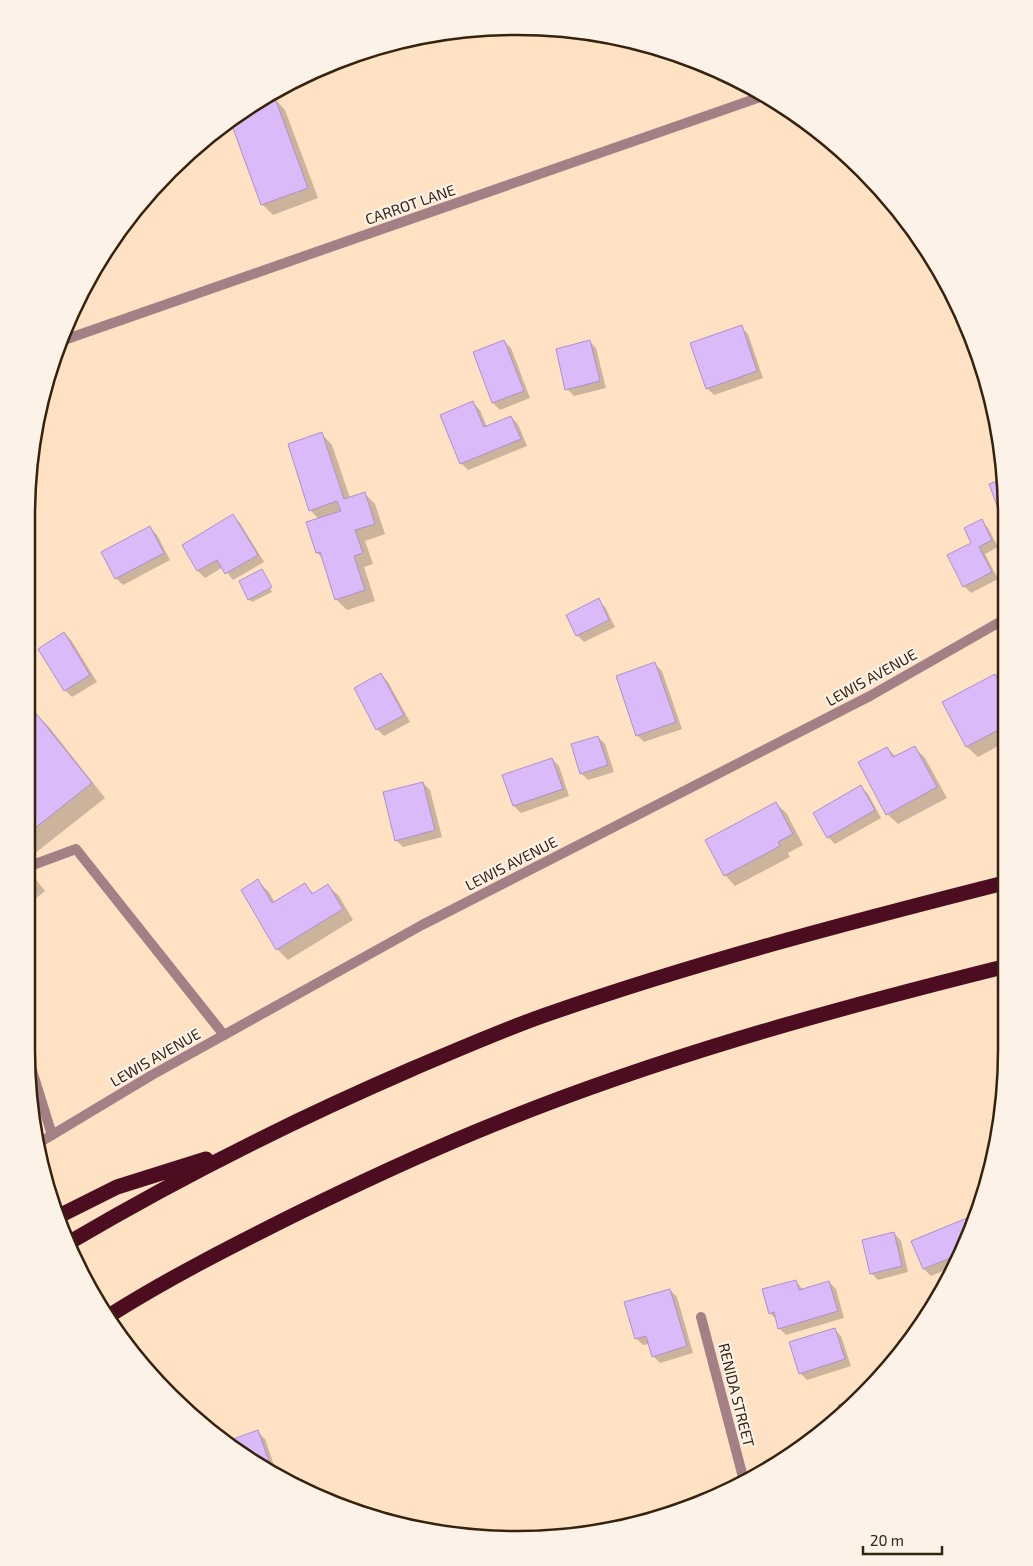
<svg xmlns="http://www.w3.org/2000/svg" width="1033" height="1566" viewBox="0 0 1033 1566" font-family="'Exo 2',sans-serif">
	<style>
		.shadow { fill: #0003 }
		.building { fill: #dabaf9; stroke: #ad90c8 }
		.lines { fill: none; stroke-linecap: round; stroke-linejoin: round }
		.service { stroke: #a28086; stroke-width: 10 }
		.minor { stroke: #a28086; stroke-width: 10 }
		.motorway { stroke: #4c0d20; stroke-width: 15 }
		.labels { text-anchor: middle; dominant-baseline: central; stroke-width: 4.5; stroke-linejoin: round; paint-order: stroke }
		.street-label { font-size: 15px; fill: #35230e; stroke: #fcf2e8 }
		.rim { fill: none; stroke: #35230e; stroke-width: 2.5 }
	</style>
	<rect width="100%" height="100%" fill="#ffe1c3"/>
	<!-- shadow -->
	<path class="shadow" d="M275,99L285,110L318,198L273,215L262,204Z
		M741,327L748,334L763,378L714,395L707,388Z
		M504,341L511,348L530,398L500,410L493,403L474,353Z
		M589,341L596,348L606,388L574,396L567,389Z
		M473,403L480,410L487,427L511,417L518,424L527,446L468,470L461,463Z
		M322,434L332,445L350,498L365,494L375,504L385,534L365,541L373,564L364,567L375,601L347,610L336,599L324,559L317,553L307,523L319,519L310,510Z
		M233,516L240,523L264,562L233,580L223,567L205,578L198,571L183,546Z
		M981,521L988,528L998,547L985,554L998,579L971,593L964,586L973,544Z
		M150,528L157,535L170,560L123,585L116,578Z
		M263,573L272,592L252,602L249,599Z
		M598,600L605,607L615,627L584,642L577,635Z
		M64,633L71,640L97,682L72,697L65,690Z
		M655,664L662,671L682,729L644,742L637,735Z
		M381,675L388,682L410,722L384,736L377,729Z
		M995,675L1005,685L1004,743L978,757L967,747L944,702Z
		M35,713L49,727L105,798L34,854L38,860L30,865V717Z
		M598,737L605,744L614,772L588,780L581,773Z
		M914,747L925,758L947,798L898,824L887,814V748L896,757Z
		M552,759L559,766L569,796L521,813L514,806L504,775Z
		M423,783L430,790L442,837L403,847L396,840Z
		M861,787L868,794L881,818L835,844L828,837Z
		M776,803L787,814L803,845L788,853L790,857L735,886L725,875Z
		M30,872L45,891L30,903Z
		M258,881L269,892L275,903L305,885L314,894L328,886L339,896L353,920L288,960L277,949Z
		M967,1220L970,1222L957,1265L931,1276L924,1269Z
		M894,1233L901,1241L908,1272L878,1280L871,1273Z
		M796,1281L803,1290L829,1282L836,1289L844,1318L786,1335L779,1328L777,1320L770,1313Z
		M670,1290L677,1297L693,1353L660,1363L653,1356L649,1344L643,1345L636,1338Z
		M834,1329L841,1336L851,1366L807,1380L800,1373Z
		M258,1432L265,1439L276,1471L226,1443Z"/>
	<!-- building -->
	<path class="building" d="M275,98L308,188L261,205L230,120L252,106Z
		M742,325L757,371L706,389L690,343Z
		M504,340L524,391L492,403L473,352Z
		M590,340L600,381L565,390L556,349Z
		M473,401L484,427L511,416L521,439L460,464L440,415Z
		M322,432L344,499L365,492L375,524L355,530L363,553L354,556L365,590L335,600L320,552L316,553L306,522L341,511L337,501L309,511L288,444Z
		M1005,478L1006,485L1005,527L989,484Z
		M233,514L258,555L225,574L217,560L197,571L182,545Z
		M982,519L992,540L979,547L992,572L963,587L947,555L971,543L964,528Z
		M150,526L164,553L115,579L101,552Z
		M262,569L272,587L248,600L239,581Z
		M599,598L609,620L576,636L566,615Z
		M64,632L90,675L64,691L38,649Z
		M655,662L676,722L636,736L616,676Z
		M381,673L404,715L376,730L354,688Z
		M995,674L1005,691L1004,727L966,747L942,702Z
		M35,712L92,783L30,832V716Z
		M598,736L608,765L580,774L571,744Z
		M915,746L937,787L886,815L858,762L887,747L893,757Z
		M552,758L563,789L513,806L502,775Z
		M423,782L435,830L395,841L383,792Z
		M861,785L875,810L827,838L813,813Z
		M776,802L793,834L778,842L780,846L724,876L705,840Z
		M258,879L272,903L305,883L312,894L328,884L343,909L276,950L241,890Z
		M967,1218L969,1223L960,1254L923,1269L911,1241Z
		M894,1232L902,1266L870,1274L862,1240Z
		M796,1280L799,1290L829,1281L838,1311L778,1329L774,1312L769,1314L762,1289Z
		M670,1289L687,1346L652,1357L646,1336L635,1339L624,1302Z
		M835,1328L845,1359L799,1374L789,1342Z
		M853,1400L840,1410L838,1405Z
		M258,1430L270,1464L265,1466L225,1442Z"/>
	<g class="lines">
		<!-- service -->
		<path class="service" d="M30,866L76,849L224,1035
			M30,1064L52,1135"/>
		<!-- minor -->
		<path class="minor" d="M64,340L766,95
			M37,1144L152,1075L422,925L870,696L1005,619
			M701,1317L744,1481"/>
		<!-- motorway -->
		<path class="motorway" d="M57,1217L117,1187L206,1159
			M70,1242C180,1177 294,1120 412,1069C457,1050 502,1030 548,1014C697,962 850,922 1004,883
			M107,1317C167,1279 230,1247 294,1215C355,1185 417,1156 480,1130C649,1060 826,1011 1003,967"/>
	</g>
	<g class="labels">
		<!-- street labels -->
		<g class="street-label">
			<text transform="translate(410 204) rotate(-19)">CARROT LANE</text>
			<text transform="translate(871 677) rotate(-29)">LEWIS AVENUE</text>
			<text transform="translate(511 863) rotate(-27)">LEWIS AVENUE</text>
			<text transform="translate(155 1057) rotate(-30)">LEWIS AVENUE</text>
			<text transform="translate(737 1395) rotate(76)">RENIDA STREET</text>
		</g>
	</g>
	<!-- crop -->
	<path d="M0 0H1033V1566H0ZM516 35H517A481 481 0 0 1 998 516V1050A481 481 0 0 1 517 1531H516A481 481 0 0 1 35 1050V516A481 481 0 0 1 516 35Z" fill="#fcf2e8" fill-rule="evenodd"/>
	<path class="rim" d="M516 35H517A481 481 0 0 1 998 516V1050A481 481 0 0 1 517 1531H516A481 481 0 0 1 35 1050V516A481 481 0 0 1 516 35Z"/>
	<!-- scale -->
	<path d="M863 1546v8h79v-8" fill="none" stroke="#35230e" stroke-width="2.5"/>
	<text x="870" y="1546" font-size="15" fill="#35230e" stroke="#fcf2e8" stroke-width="4" paint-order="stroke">20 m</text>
</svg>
